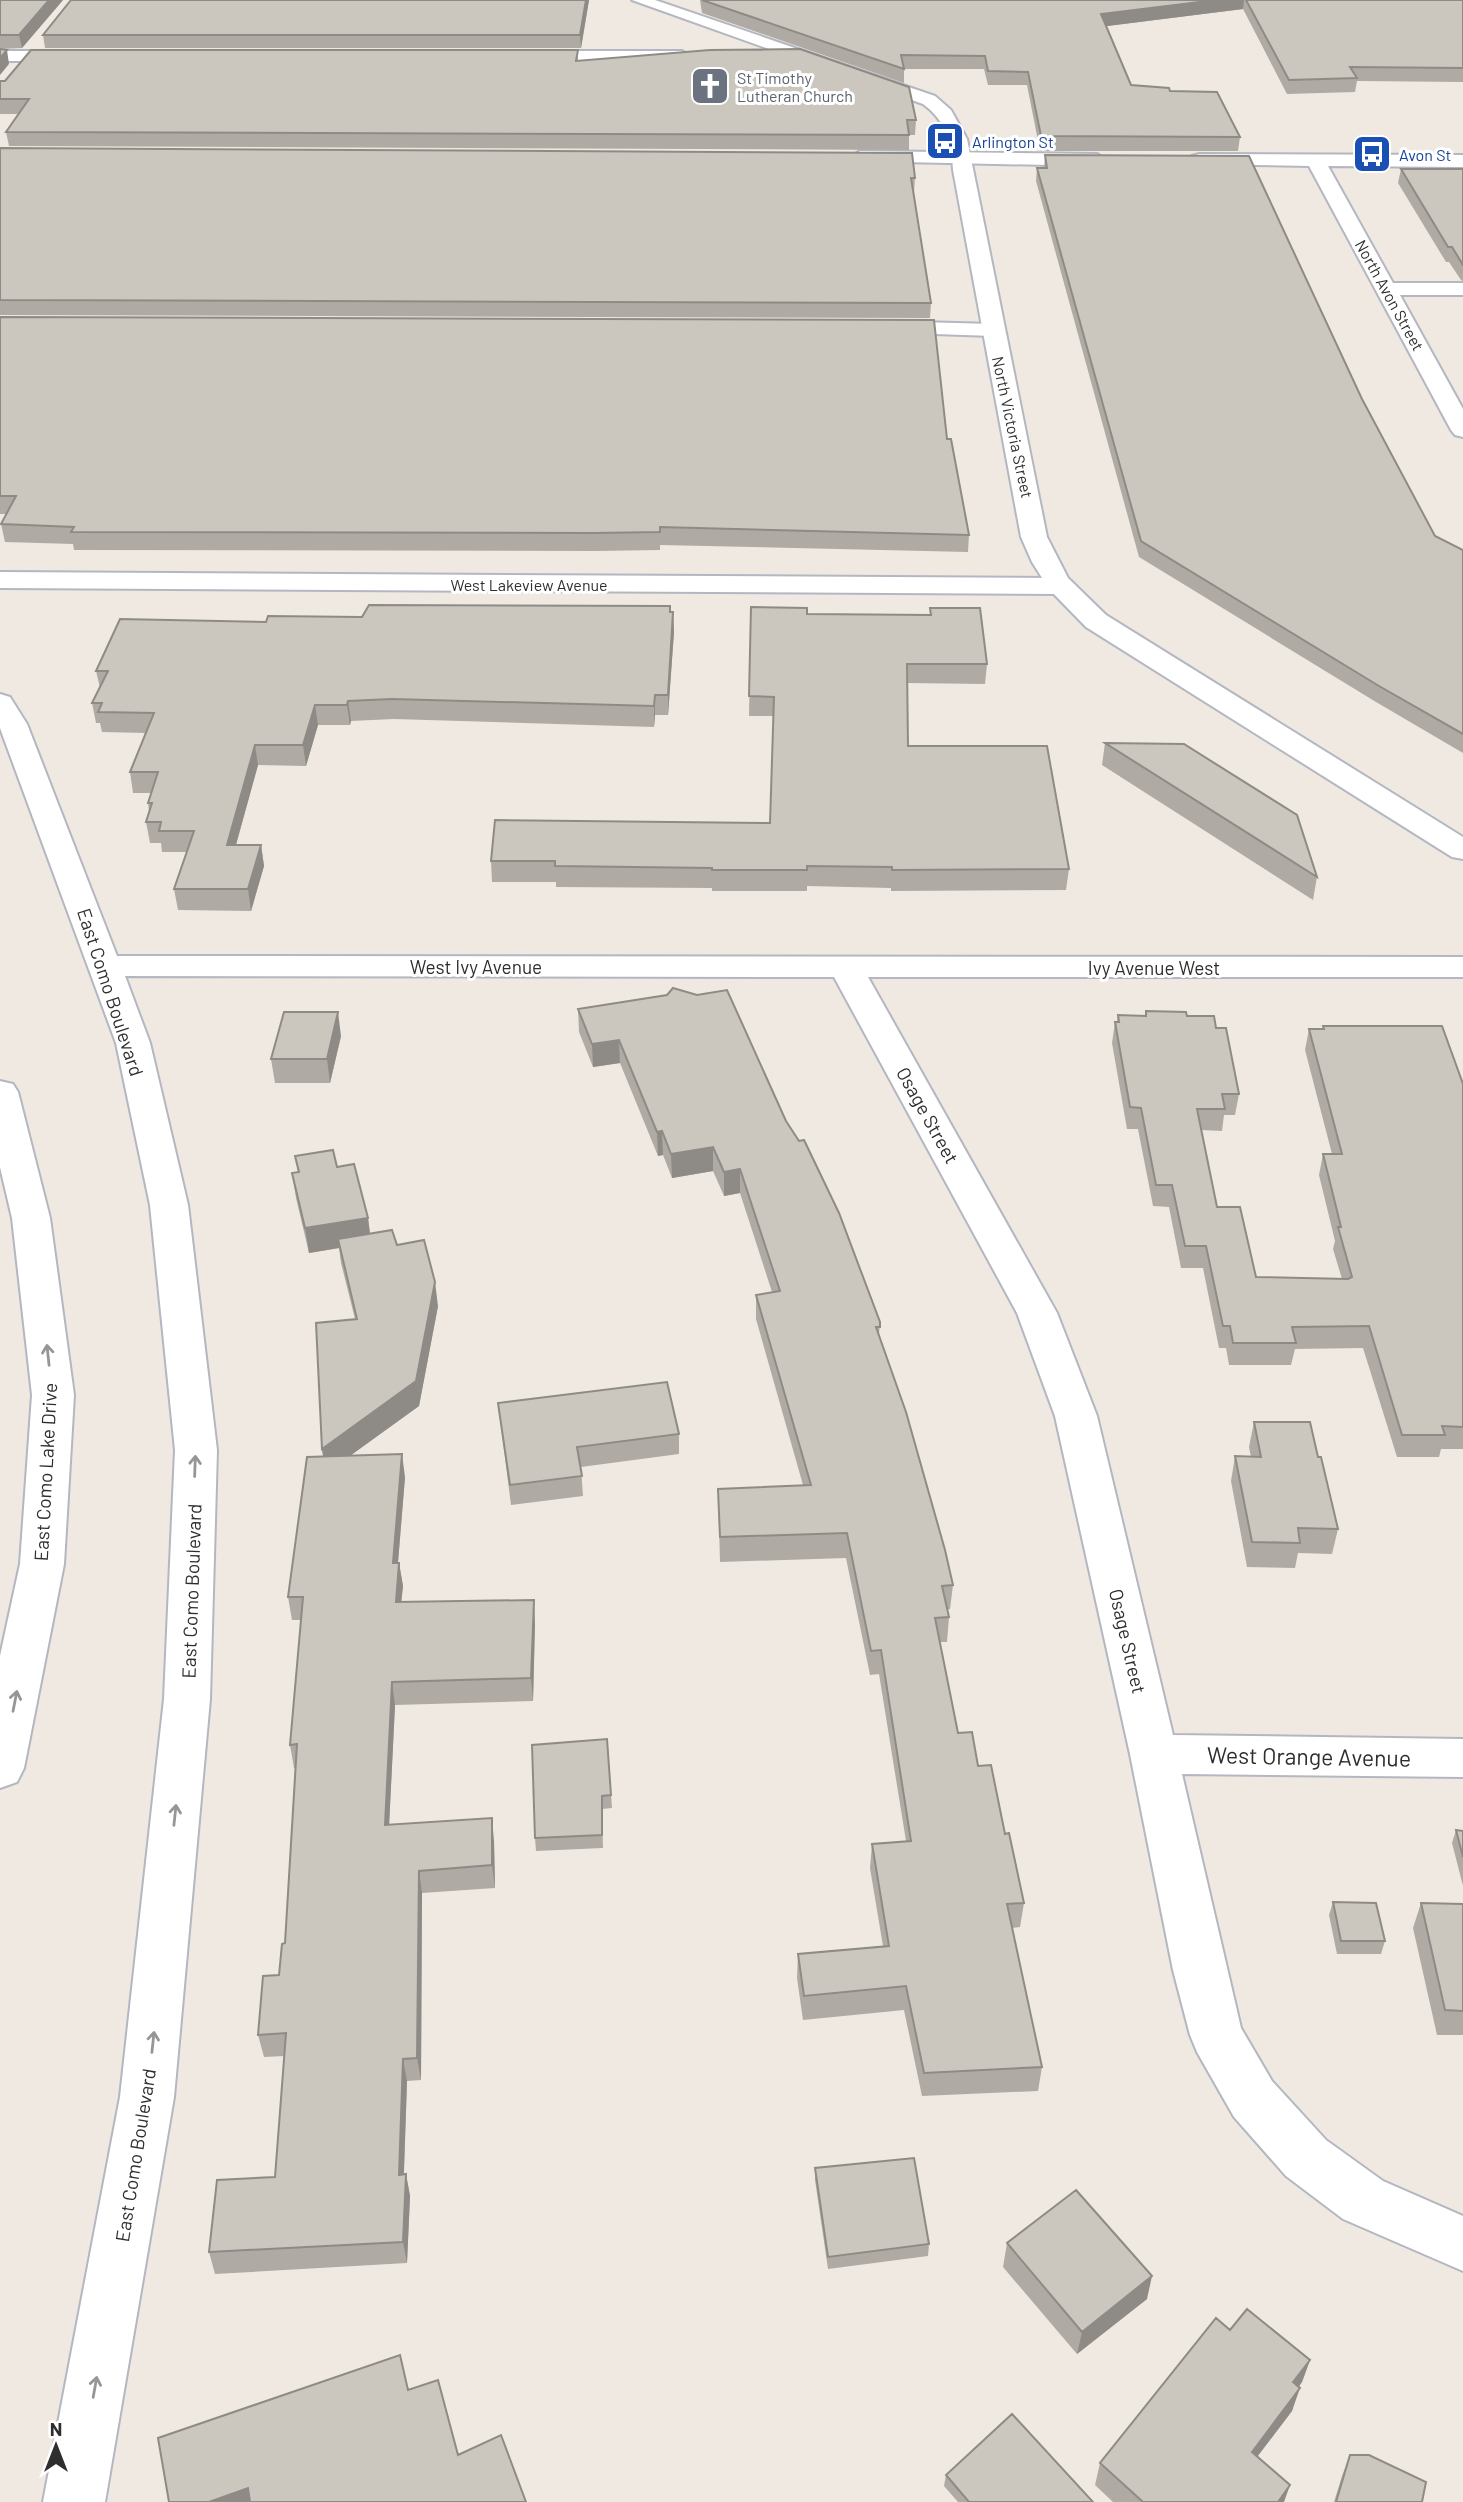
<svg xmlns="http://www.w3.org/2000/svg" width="1463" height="2502" viewBox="0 0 1463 2502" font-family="Barlow,sans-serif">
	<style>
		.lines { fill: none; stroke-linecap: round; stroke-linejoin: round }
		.street-casing { stroke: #b4b7c1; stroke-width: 4 }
		.secondary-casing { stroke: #b4b7c1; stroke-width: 4 }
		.street { fill: #fff; fill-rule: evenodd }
		.secondary { fill: #fff; fill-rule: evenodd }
		.wall { fill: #afaba4 }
		.shaded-wall { fill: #8e8b86 }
		.building { fill: #cbc7bf; stroke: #8e8b86; stroke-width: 2 }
		.oneway { stroke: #969696 }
		.labels { text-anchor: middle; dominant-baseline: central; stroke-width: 6; stroke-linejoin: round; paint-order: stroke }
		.far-worship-label { font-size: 16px; fill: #5b616d; stroke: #fff; text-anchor: start }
		.far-transit-label { font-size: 16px; fill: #164399; stroke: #fff; text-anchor: start }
		.far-street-label { font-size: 16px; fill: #2e2e2e; stroke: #fff }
		.street-label { font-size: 19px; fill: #2e2e2e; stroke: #fff }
		.near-street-label { font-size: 23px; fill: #2e2e2e; stroke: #fff }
	</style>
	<rect width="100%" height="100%" fill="#efe9e1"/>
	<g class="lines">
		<defs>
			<path id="street" d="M0,51H77L85,56L77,61H0Z
				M526,51H682L690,56L682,61L520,60L518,56Z
				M860,151L1097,154L1106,160L1097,166L853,161L851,157Z
				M1199,154L1463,155V167L1328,166L1393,283H1463V295H1400L1463,409V437L1455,435L1451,430L1309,166L1192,164L1190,160L1192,156Z
				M883,321L993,324L1004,330L993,336L875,332L872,327Z
				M0,572L1058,578L1067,580L1071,586L1067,592L1058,594L0,588Z
				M0,694L10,697L27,724L117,956L1463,957V977H868L1057,1313L1097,1416L1173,1735L1463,1739V1777L1182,1774L1241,2028L1272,2081L1326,2140L1383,2181L1463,2216V2271L1343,2219L1286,2176L1234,2117L1197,2052L1190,2035L1173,1970L1130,1754L1055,1416L1017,1313L834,977L125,976L150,1043L188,1205L217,1450L210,1699L174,2097L105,2502H43L120,2097L164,1699L175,1450L150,1205L116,1043L0,728Z
				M0,1081L13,1084L18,1092L50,1218L74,1395L64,1564L24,1768L17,1782L0,1788V1656L20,1564L32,1395L12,1218L0,1167Z"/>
			<path id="secondary" d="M632,0H655L935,96L951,110L967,139L1047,537L1068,578L1106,615L1463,837V859L1452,857L1086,627L1049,589L1032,562L1021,537L953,170C952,142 946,121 923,104Z"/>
		</defs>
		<!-- street casing -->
		<use href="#street" class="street-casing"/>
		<!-- secondary casing -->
		<use href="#secondary" class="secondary-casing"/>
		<!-- street -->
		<use href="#street" class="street"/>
		<!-- secondary -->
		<use href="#secondary" class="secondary"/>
	</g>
	<!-- wall -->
	<path class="wall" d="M0,0H63L22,48L0,49Z
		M589,0L581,48H45L43,35Z
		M700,0H1463V82L1357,81L1355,92L1287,94L1243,9L1106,26L1131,85L1170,91L1240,137L1238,151H1040L1027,85H988L984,69H904V83L702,13Z
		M578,50V60L916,120L915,135H909V150L9,146L6,132L19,114H0V81Z
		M0,148L915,178L914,193L931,303L930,318L0,315Z
		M1045,155L1362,399L1435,536L1463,550V753L1376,702L1139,557L1036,181L1037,168H1044Z
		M1401,169H1463V281L1461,280L1449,262H1446L1398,183Z
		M0,317L947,439L969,535L968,552L660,545V550L595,551L74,550L73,544L5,542L1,524L7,514H0Z
		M751,607L807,614L930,615V608L987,664L985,684L907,683L908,746L1069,869L1066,890L891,891V888L807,886V891H712V888L556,887V882H492L491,861L770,823L774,716H749Z
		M673,612L674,632L668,715H655L654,727L394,719L351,721L350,725H318L306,766L258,765L236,845H261L264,866L251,911L178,910L174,889L187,852H162L161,843H150L146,822L149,812L148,803L151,793H133L130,772L146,733L102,732L100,723H96L92,703L100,688L96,671L266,622L362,617Z
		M1105,743L1317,877L1313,900L1102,765Z
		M578,1009L786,1121L880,1322L879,1335L953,1585L950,1609L947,1610L949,1617L947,1642H940L958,1733L978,1766L1005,1834L1024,1903L1020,1927L1012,1928L1042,2067L1038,2091L922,2096L904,2010L803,2020L797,1978L798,1954L883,1946L870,1868L872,1844L906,1841L879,1674L870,1675L846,1558L720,1562L718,1489L803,1485L756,1319V1295L772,1292L740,1193L724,1196L713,1171L672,1178L663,1155L658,1156L620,1063L593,1067L579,1032Z
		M1146,1011L1187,1016L1216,1028L1239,1094L1235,1115H1224L1222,1131L1201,1130L1217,1207L1256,1277L1342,1279L1333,1249L1335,1241L1319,1175L1323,1154H1332L1305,1050L1309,1029H1323V1026L1463,1084V1449H1441L1439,1457H1397L1363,1348L1295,1349L1291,1365H1229L1226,1348H1219L1203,1268H1181L1169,1207L1153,1206L1138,1129H1127L1112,1043L1115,1022H1117L1118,1015L1145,1016Z
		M341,1036L330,1083H275L271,1059Z
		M295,1156L337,1167L368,1218L370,1234L397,1245L438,1306L419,1406L350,1456L405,1477L398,1563H399L403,1586L401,1602L535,1623L533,1701L395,1705L389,1825L494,1841L495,1888L422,1893L421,2080L407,2081L404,2174H406L410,2196L407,2263L215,2274L209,2252L275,2177L285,2056L264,2057L258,2035L279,1975L285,1943L295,1768H294L290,1745L301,1620H292L288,1597L323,1457L322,1449L355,1319L341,1263L339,1248L309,1253L296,1198L292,1173L298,1172Z
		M498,1403L679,1434V1454L581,1467L583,1496L511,1505Z
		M1254,1422L1318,1457L1338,1529L1332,1554L1298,1553L1295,1568L1247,1567L1231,1481L1235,1456L1251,1457L1249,1447Z
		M607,1739L612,1808L602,1809L603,1848L536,1851L535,1838Z
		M1456,1830L1463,1831V1886L1452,1843Z
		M1333,1902L1385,1941L1381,1954H1337L1329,1915Z
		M1421,1903L1463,1904V2035H1437L1413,1928Z
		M815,2168L929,2244L928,2256L828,2269L815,2180Z
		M1007,2243L1147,2299L1077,2354L1003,2267Z
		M1230,2330L1310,2360L1302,2382L1299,2387L1292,2411L1257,2457L1284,2502H1113L1095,2485L1100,2463Z
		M1350,2455L1422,2502H1334L1342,2476Z
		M946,2475L1093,2502H958L944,2486Z"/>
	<!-- shaded-wall -->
	<path class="shaded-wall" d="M49,0H63L22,48L19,35Z
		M586,0H589L581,48L580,35Z
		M1216,0H1244L1243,9L1100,27L1101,14Z
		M7,50L9,64L0,75V58Z
		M673,612L674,632L668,715V695Z
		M655,695V715L654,727V706Z
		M348,701L351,721L350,725L347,705Z
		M315,705L318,725L306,766L303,745Z
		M255,745L258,765L230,866L227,845Z
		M261,845L264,866L251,911L248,889Z
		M338,1012L341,1036L330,1083L327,1059Z
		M619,1040L620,1063L593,1067L592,1044Z
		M662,1131L663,1155L658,1156L657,1132Z
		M713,1147V1171L672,1178L671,1154Z
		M740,1169V1193L724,1196V1172Z
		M368,1218L371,1242L338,1239L339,1248L309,1253L305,1228Z
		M435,1282L438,1306L419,1406L326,1473L322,1449Z
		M402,1454L405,1477L396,1586L393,1563Z
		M399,1563L403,1586L399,1625L396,1602Z
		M534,1600L535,1623L533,1701L531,1678Z
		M392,1682L395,1705L388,1848L385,1825Z
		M492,1818L494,1841L495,1888L492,1865Z
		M419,1871L422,1893L421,2080L417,2058Z
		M403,2059L407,2081L403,2196L399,2175Z
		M406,2174L410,2196L407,2263L403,2242Z
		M1152,2276L1147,2299L1077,2354L1082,2332Z
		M1310,2360L1302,2382L1285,2404L1293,2382Z
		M1300,2388L1292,2411L1244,2474L1252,2452Z
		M1290,2485L1284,2502H1278Z
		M248,2488L252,2502H209Z"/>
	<!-- building -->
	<path class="building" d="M0,0H49L19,35H0Z
		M71,0H586L580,35H43Z
		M702,0H1216L1101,14L1131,85L1169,88L1170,91L1217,92L1240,137L1041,136L1028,72L988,71L985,56L901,55L904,69Z
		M1246,0H1463V68L1350,67L1357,78L1289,80Z
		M0,49L7,50L0,58Z
		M800,49L909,87L916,120H907L909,135L6,132L29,99H0V81H5L31,50H578L576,61L710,50Z
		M0,148L912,153L915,178H911L931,303L0,300Z
		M1045,155L1249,156L1362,399L1435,536L1463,550V734L1379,686L1141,541L1037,168H1047Z
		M1401,169H1463V265L1452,247H1448Z
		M0,317L934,320L947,439H951L969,535L660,527V532L594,533L71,532L74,527L1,524L16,496H0Z
		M369,605L670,606V612H673L668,695H655L654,706L392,699L348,701L347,705H315L303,745H255L227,845H261L248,889H174L194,831H159L161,822H146L152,803H148L158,772H130L154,713L98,712L102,703H92L108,671H96L120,619L266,622L268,616L362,617Z
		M751,607L807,608V614L931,615L930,608H980L987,664H907L908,746H1047L1069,869L892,870V867L807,866V870H712V868L555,866V861H491L495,820L770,823L774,697L749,696Z
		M1105,743L1184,744L1297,815L1317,877Z
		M673,988L697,995L727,990L786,1121L799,1141L804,1140L839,1213L880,1322V1327H876L906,1412L945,1550L953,1585L942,1586L949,1617L935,1618L958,1733L972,1732L978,1766L991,1765L1005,1834L1009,1833L1024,1903L1007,1904L1042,2067L924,2073L906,1986L804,1996L798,1954L889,1946L872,1844L911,1841L881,1650L871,1651L847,1533L720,1537L718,1489L811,1485L756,1295L780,1291L740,1169L724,1172L713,1147L671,1154L662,1131L657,1132L619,1040L592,1044L578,1009L667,995Z
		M1146,1011L1186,1012L1187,1016H1214L1216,1028H1226L1239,1094H1222L1225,1109H1197L1217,1207H1240L1256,1277L1348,1279L1352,1277L1338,1227H1341L1323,1154H1342L1309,1029H1324L1323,1026H1442L1463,1084V1427L1442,1426L1445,1435H1402L1369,1326L1292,1327L1296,1343H1233L1230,1326H1223L1206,1246H1185L1172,1185H1156L1141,1108L1130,1107L1115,1022H1119L1118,1015L1146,1016Z
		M284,1012H338L327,1059H271Z
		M333,1150L337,1167L354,1164L368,1218L305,1228L292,1173L299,1172L295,1156Z
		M392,1230L397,1245L424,1240L435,1282L416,1381L322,1449L316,1323L357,1319L338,1239Z
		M667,1382L679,1434L577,1447L582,1476L510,1485L498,1403Z
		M1254,1422H1310L1318,1457H1321L1338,1529L1298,1528L1300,1543L1252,1542L1235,1456L1261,1457Z
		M402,1454L393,1563H399L396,1602L534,1600L531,1678L392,1682L385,1825L492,1818V1865L419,1871L417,2058L403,2059L399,2175L406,2174L403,2242L209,2252L217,2180L275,2177L286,2033L258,2035L263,1976L279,1975L282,1944L285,1943L297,1744L290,1745L303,1597H288L307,1457Z
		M607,1739L611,1795L602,1796V1835L535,1838L532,1745Z
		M1456,1830L1463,1831V1857Z
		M1333,1902L1376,1903L1385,1941H1341Z
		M1421,1903L1463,1904V2011L1445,2010Z
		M914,2158L929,2244L828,2257L815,2168Z
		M1076,2190L1152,2276L1082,2332L1007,2243Z
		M1247,2309L1310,2360L1293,2382L1300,2388L1252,2452L1290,2485L1278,2502H1143L1100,2463L1216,2318L1230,2330Z
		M400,2355L408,2390L438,2380L458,2455L501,2435L526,2502H250L248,2488L209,2502H169L158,2438Z
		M1012,2414L1093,2502H969L946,2475Z
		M1350,2455H1369L1426,2482L1422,2502H1336Z"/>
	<!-- one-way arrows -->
	<defs><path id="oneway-shaft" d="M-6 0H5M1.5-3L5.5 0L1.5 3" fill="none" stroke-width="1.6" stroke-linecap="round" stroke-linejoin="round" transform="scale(1.75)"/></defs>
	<g class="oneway">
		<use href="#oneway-shaft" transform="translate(48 1355) rotate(-96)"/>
		<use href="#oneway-shaft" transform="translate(195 1466) rotate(-88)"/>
		<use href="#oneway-shaft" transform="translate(15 1701) rotate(-79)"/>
		<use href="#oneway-shaft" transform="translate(175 1815) rotate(-84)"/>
		<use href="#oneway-shaft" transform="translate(153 2042) rotate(-84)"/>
		<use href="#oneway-shaft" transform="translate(95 2387) rotate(-80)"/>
	</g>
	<!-- icons -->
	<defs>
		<symbol id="church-square" viewBox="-11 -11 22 22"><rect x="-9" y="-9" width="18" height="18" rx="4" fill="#6b7280" stroke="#fff"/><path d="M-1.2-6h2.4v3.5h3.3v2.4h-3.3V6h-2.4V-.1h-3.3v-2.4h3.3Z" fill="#fff"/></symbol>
		<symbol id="bus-square" viewBox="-11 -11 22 22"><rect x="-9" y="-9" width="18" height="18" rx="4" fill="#1a4fb4" stroke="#fff"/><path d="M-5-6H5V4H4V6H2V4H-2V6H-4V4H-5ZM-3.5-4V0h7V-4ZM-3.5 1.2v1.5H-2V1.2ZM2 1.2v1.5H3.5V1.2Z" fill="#fff"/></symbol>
	</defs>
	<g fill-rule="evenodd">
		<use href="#church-square" x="688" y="64" width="44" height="44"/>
		<use href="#bus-square" x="923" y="119" width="44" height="44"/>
		<use href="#bus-square" x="1350" y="132" width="44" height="44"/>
	</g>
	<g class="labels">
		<!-- far-worship labels -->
		<g class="far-worship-label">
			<text x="737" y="77">St Timothy<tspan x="737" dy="18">Lutheran Church</tspan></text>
		</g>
		<!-- far-transit labels -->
		<g class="far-transit-label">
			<text x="972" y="141">Arlington St</text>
			<text x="1399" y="154">Avon St</text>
		</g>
		<!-- far-street labels -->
		<g class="far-street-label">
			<text transform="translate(1390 295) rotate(61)">North Avon Street</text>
			<text transform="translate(1013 427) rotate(78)">North Victoria Street</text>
			<text x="529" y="584">West Lakeview Avenue</text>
		</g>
		<!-- street labels -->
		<g class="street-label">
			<text x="476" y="966">West Ivy Avenue</text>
			<text x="1154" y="967">Ivy Avenue West</text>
			<text transform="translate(111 992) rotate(72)">East Como Boulevard</text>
			<text transform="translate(928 1115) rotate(61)">Osage Street</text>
			<text transform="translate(45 1472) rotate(-87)">East Como Lake Drive</text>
			<text transform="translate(191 1591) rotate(-88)">East Como Boulevard</text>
			<text transform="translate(1128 1641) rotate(77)">Osage Street</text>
			<text transform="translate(135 2155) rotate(-81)">East Como Boulevard</text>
		</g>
		<!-- near-street labels -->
		<g class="near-street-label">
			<text transform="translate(1309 1756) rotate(1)">West Orange Avenue</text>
		</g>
	</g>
	<!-- north arrow -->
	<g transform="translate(56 2446)" stroke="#ffffff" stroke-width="5" paint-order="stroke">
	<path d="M0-5L12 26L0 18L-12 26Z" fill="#2e2e2e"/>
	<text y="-10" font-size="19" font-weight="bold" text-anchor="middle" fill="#2e2e2e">N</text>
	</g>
</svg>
